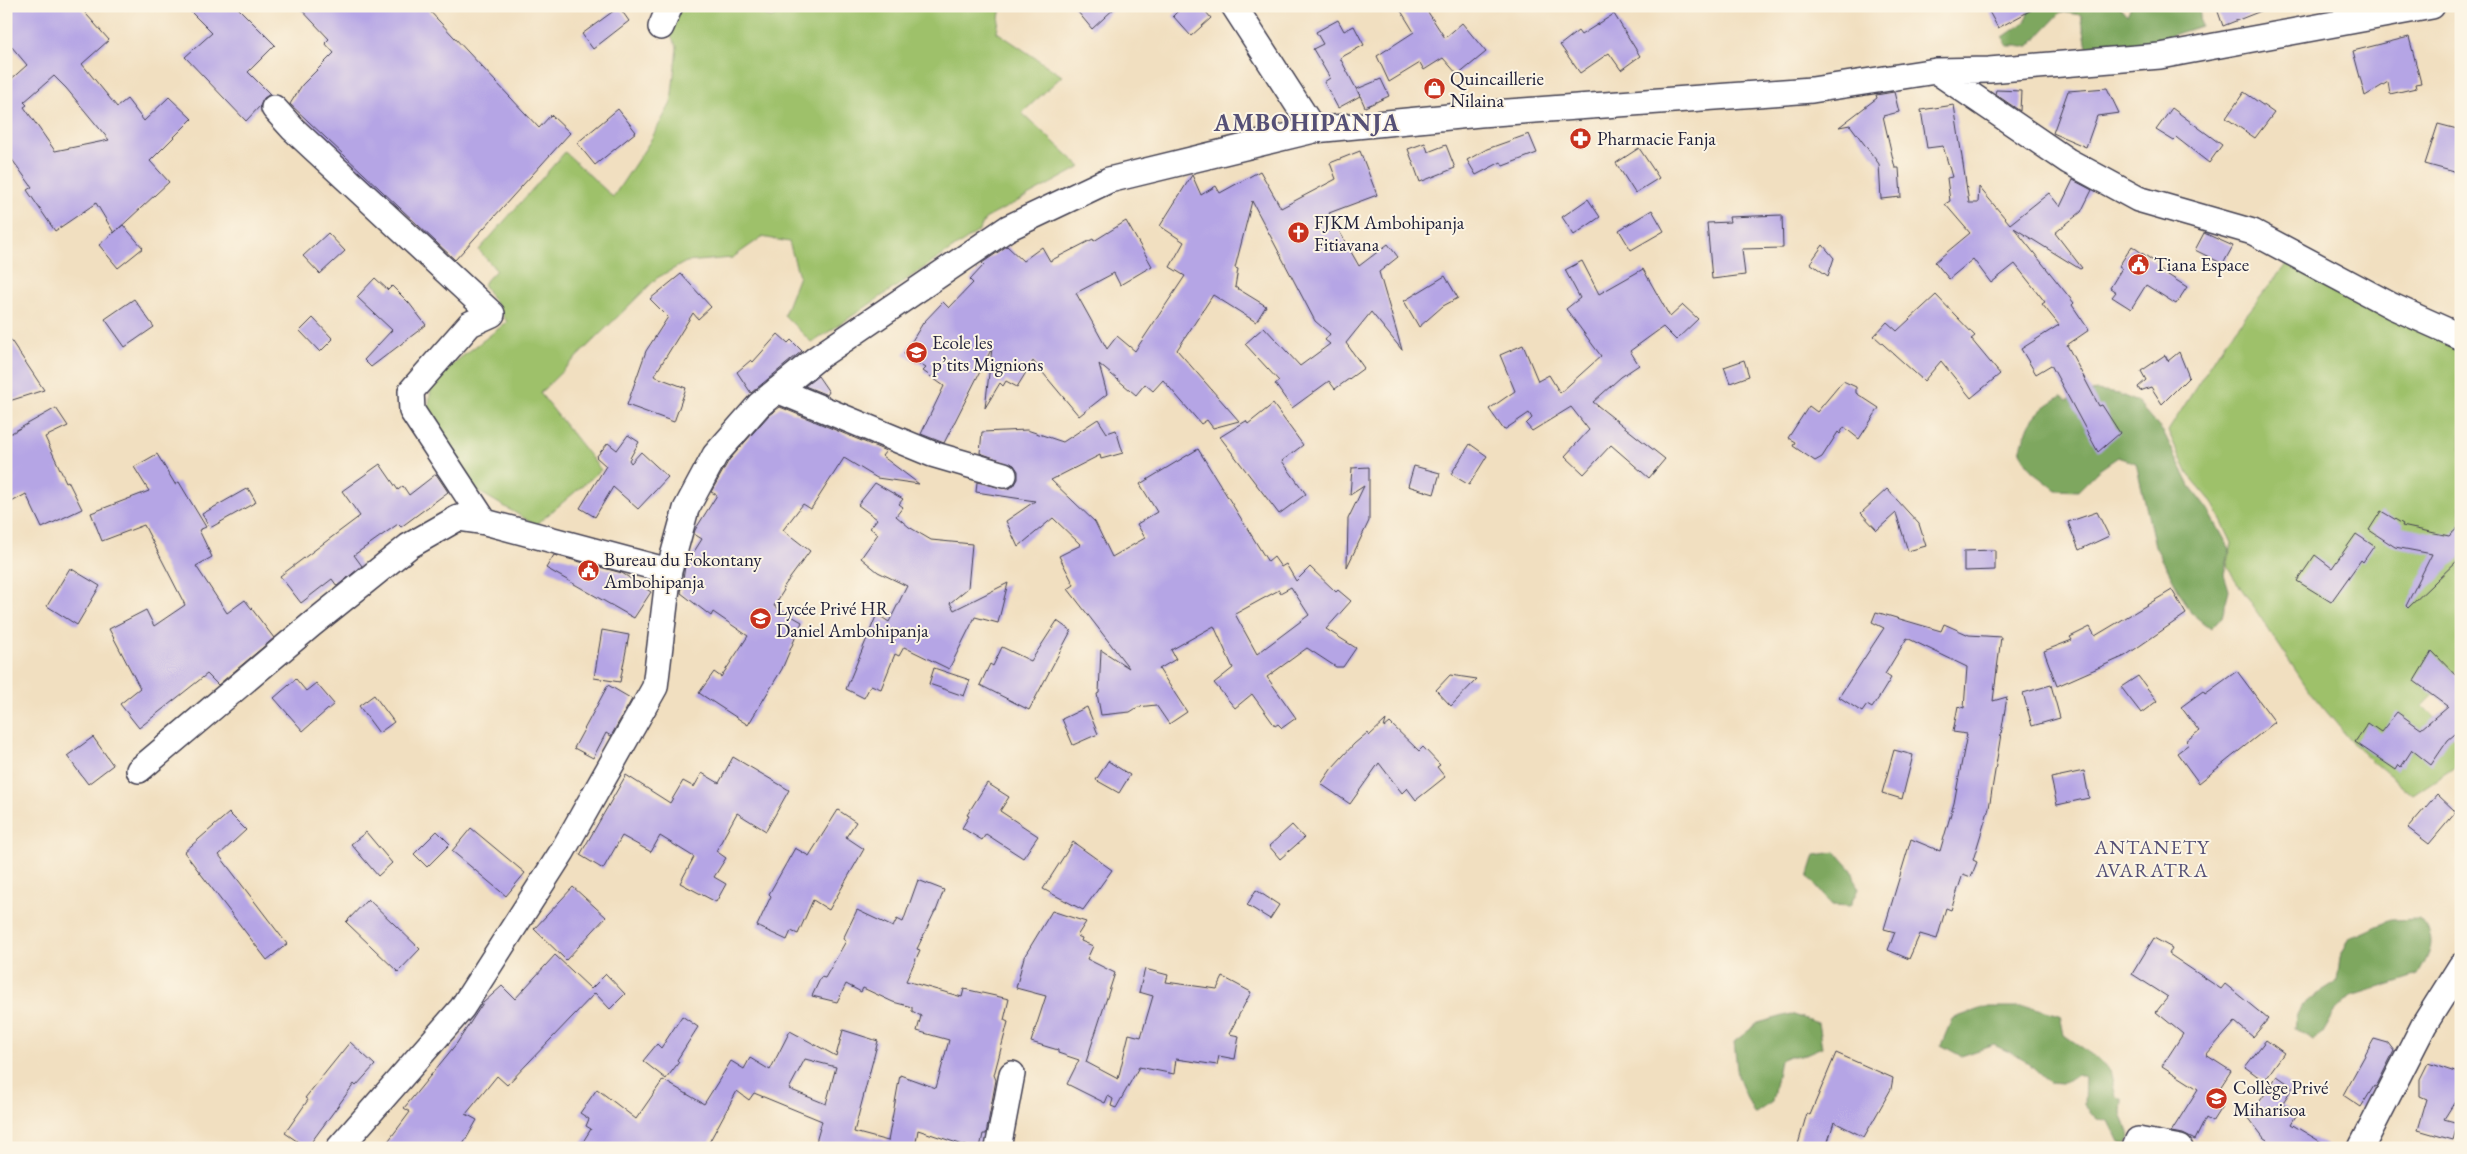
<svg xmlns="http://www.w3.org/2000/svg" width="2467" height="1154" viewBox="0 0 2467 1154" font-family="'EB Garamond',serif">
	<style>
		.green { fill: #9ec16b; stroke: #607253 }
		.forest { fill: #7ea75f; stroke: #50644d }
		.building { fill: #b5a5e5; fill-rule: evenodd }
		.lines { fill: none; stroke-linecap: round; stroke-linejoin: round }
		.minor-casing { stroke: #413e4f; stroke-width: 28 }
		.minor { stroke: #fff; stroke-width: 25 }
		.labels { text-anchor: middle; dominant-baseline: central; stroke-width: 4; stroke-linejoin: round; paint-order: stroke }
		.poi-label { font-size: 19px; fill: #22223b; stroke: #fcf5e5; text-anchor: start }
		.neighbourhood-label { font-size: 20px; letter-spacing: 1px; fill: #555076; stroke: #fcf5e5 }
		.district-label { font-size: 24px; font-weight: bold; letter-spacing: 1px; fill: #555076; stroke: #fcf5e5 }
	</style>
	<rect width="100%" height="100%" fill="#fcf5e5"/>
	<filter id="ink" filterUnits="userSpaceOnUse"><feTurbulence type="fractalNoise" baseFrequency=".02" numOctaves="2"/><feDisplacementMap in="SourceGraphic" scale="10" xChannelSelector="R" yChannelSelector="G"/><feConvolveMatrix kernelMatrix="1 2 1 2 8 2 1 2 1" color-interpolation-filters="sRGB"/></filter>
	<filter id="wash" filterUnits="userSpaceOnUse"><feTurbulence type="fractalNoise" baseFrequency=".0096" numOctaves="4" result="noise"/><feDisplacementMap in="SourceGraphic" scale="20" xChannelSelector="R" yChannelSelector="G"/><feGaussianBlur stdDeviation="1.12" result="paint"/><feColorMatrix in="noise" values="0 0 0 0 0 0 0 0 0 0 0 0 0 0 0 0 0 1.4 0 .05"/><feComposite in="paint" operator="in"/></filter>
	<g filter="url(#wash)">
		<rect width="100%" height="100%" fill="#f1dfc0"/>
		<!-- green -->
		<path class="green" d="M676,6H747L771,18L797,6H1001L997,32L1062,76L1022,113L1081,167L985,219L979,231L812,343L784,315L799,276L789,242L762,237L732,258L686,262L657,278L540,393L601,470L536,525L469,486L427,420L432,380L507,322L483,284L496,270L479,250L565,152L613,197L649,143L671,103L677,47L667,30Z
			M2291,258L2461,338V667L2423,706L2461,746V763L2413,795L2356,747L2310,692L2227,567L2232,543L2212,502L2188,474L2168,431L2225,342Z"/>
		<!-- forest -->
		<path class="forest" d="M2029,6H2119L2127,15L2131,6H2199L2201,26L2101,58L2087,47L2081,15L2061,12L2029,46H2007L2003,37L2026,21Z
			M2097,391L2119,394L2137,402L2164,433L2190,486L2207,508L2230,549L2224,574L2229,590L2222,617L2211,629L2191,613L2155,546L2136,463L2118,457L2099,470L2078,491L2056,490L2032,471L2020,452C2028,422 2034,411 2062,396L2067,400L2080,394Z
			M1836,852L1852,870L1858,889L1850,906L1832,905L1808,877L1815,855Z
			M2420,919C2439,939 2430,953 2418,975L2352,996L2335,1012L2323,1033L2312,1040L2294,1027C2297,999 2318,996 2337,981L2340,958L2350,938L2391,920Z
			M1985,1007H2032L2060,1015L2064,1035L2093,1055L2110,1070L2116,1096L2123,1100L2122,1113L2130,1135L2126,1144L2119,1143L2108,1121L2097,1119L2084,1105L2085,1077L2077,1074L2062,1084L2049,1083L2022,1058L1994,1045L1961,1056L1941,1045L1952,1019Z
			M1791,1014L1818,1023L1822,1047L1801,1056H1789L1780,1060L1772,1102L1754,1114L1738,1077L1734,1042L1758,1023Z"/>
		<g id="blocks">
			<!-- building -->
			<path class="building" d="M6,6H79L109,40L82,64L117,107L127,99L144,121L169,97L192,119L150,161L169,182L114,233L96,203L55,231L27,190L32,187L8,154L12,152L6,143V80L8,82L27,65L6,40ZM54,76L66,88L109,140L55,151L24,107L27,105L24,102Z
				M185,6H236L275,45L248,72L270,94L264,98L260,106L246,121L185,57L212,33Z
				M298,6H425L539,128L551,115L570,133L455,260L290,104L302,85L334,53L325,43L329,39Z
				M1073,6H1117L1092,29Z
				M1183,6H1201L1211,18L1191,36L1173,16Z
				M1398,6H1424L1445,38L1462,23L1486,52L1458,75L1443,58L1424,70L1420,63L1389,82L1377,56L1414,32Z
				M1986,6H2039L1998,28Z
				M2216,6H2271V7L2223,26Z
				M619,7L629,21L593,49L582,34Z
				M1614,14L1640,56L1621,70L1609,53L1580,73L1560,45L1578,31L1581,35Z
				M1338,20L1344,31L1354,26L1364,45L1340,58L1360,96L1338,108L1324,82L1330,78L1313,49L1323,44L1316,32Z
				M2409,37L2421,83L2415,84L2416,88L2390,94L2388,82L2365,96L2353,51Z
				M1381,79L1389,96L1365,107L1357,89Z
				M2107,88L2119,113L2097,116L2086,147L2053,133L2068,91Z
				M1996,90L2021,91L2020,111L1995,94Z
				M1894,92L1899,112L1883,116L1895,168H1899L1901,197L1881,199L1879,164L1850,125L1839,127L1877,98L1876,95Z
				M2244,92L2274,113L2255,138L2226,118Z
				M1954,105L1969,203H1978L1979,187L2010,224L2049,193L2060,207L2073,180L2092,190L2081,212L2055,233L2082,268L2080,269L2014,228L2074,303L2072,305L2089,330L2067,345L2099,406L2102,405L2120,433L2098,452L2051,365L2036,374L2021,349L2059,325L2042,304L2045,302L2015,264L1991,283L1973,259L1949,279L1935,262L1970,233L1945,204L1950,201L1947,178L1952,177L1943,146L1927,148L1921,110Z
				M2172,108L2222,145L2209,163L2177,138L2174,141L2156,130Z
				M618,109L636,132L595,165L577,143Z
				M2438,124L2461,130V163L2458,173L2425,164Z
				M1529,134L1537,153L1503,166L1501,162L1476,175L1467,160L1487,149Z
				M1425,143L1428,152L1446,145L1455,168L1420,182L1408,149Z
				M1639,148L1659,178L1635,193L1616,163Z
				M1360,151L1377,195L1329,213L1359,266L1388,244L1398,257L1379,272L1402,350L1371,312L1346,343L1364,368L1335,389L1329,381L1292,408L1275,384L1279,381L1245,344L1264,327L1300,366L1330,344L1325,340L1330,334L1315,321L1252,201L1235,268L1238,269L1235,287L1266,306L1256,322L1213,295L1177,350L1239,421L1213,428L1207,420L1201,424L1163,380L1153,391L1145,384L1136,395L1099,364L1107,394L1079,416L1033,361L1017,387L1006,381L1003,386L1000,383L985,408L992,348L944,443L921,434L944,386L923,371L926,368L904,354L923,323L943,302L949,308L973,283L970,280L984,265L982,263L1007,246L1023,261L1042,247L1050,261L1093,239L1094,241L1126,221L1152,266L1120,285L1114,273L1076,293L1107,349L1117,336L1135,351L1185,276L1170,267L1184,242L1160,226L1192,175L1201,195L1216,186L1220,193L1260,171L1281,208L1336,179L1330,163Z
				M1588,199L1600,217L1574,235L1562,217Z
				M1652,210L1664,231L1631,250L1619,230Z
				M1782,215L1783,248L1742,249L1745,275L1712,279L1707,223L1730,222L1729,217Z
				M123,225L143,248L118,268L99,245Z
				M328,233L345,251L320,274L303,256Z
				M2204,233L2233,246L2223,264L2195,250Z
				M1823,245L1834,258L1828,276L1810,263Z
				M2132,246L2159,265L2157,268L2187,287L2176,304L2146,285L2131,309L2112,297L2116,292L2110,288L2122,268L2119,266Z
				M1582,261L1599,294L1643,269L1670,317L1683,305L1698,319L1676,340L1663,327L1630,351L1639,365L1621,377L1593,402L1665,459L1649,478L1611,445L1584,474L1565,456L1589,430L1571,407L1532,431L1526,424L1532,418L1529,413L1504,430L1489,409L1515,391L1500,355L1523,345L1538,381L1549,375L1560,393L1601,356L1566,309L1580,298L1565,270Z
				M681,274L711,307L698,319L693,313L654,376L686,388L674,422L627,405L646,351L668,317L650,299Z
				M1445,276L1458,298L1443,306L1419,327L1404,301Z
				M375,278L388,290L392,286L409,303L426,325L371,367L364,360L392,330L357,297Z
				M1936,295L1975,336L1971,339L2000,374L1971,398L1941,361L1924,381L1874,336L1887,322L1897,331Z
				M134,299L154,327L125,347L105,319Z
				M313,318L333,339L320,352L300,331Z
				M6,333L44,390L6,402Z
				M778,334L788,343L791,340L802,351L751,393L737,372L751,360L753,362Z
				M2179,352L2189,377L2162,404L2151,387L2140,391L2138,387L2146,380L2141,371L2165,355L2168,361Z
				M1744,360L1749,376L1730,383L1724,367Z
				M818,376L829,392L827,395L805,386Z
				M1843,381L1856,387V393L1879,408L1859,439L1844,427L1840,434L1838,432L1822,457L1815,461L1793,446L1795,442L1788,438L1809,406L1817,412Z
				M1273,404L1303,445L1282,461L1306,494L1279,514L1220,437L1246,421L1248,424Z
				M780,407L886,451L882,456L919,484L877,478L844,458L811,509L803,504L783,530L810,551L782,589L784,590L774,606L802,622L782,669L748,725L699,693L714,672L721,677L748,636L713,612L711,616L681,593L685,566L702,539L694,534L695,530L717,495L711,492L729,460L769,415Z
				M56,408L68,426L45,437L66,482L68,481L82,509L42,528L26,494L6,505V436Z
				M1098,419L1107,433L1116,430L1123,453L1101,459L1100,455L1051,480L1095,522L1112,557L1145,538L1137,524L1157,512L1140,484L1198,449L1268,562L1274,557L1281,567L1286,564L1296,581L1310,567L1336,592L1338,590L1351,601L1326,629L1356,648L1343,667H1336L1307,648L1267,677L1296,718L1282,728L1278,724L1275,726L1252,694L1235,708L1214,683L1233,668L1214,626L1171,650L1176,659L1159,669L1187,712L1169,724L1156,705L1138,707L1130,712L1101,715L1097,694L1099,693L1101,650L1129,668L1068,589L1074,585L1059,556L1081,545L1053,518L1018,547L1006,521L1035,501L976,492L977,482L1007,489L1014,486L1018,479V471L1014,465L980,453L982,432L1027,430L1063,442ZM1291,587L1309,615L1257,654L1235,614L1279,590L1280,593Z
				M628,435L639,442L629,460L631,463L641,452L668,477L638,509L613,487L595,517L580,508L606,466L596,457L608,443L617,450Z
				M1470,444L1487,456L1469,485L1451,474Z
				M157,454L175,484L179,482L206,527L199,530L212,557L196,566L227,613L245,600L274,638L218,685L207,674L139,728L120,704L140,688L109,629L146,610L154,626L185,605L144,525L102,541L91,513L149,491L134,467Z
				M380,464L398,490L403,486L409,495L436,474L448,492L401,527L398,524L354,555L362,566L337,586L332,579L301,603L280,576L360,516L342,491Z
				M1414,466L1440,473L1434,494L1408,486Z
				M1369,467V521L1347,567L1348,519L1364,486L1350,495L1352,468Z
				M875,483L903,499L899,504L903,507L896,516L909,527L931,540L972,544L968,588L950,603L954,610L1008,583L998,623L975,617L949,669L904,647L899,656L895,654L881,689L871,685L864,698L846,689L877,614L889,622L907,586L878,572L861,558L878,534L870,528L877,519L858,505Z
				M248,488L256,502L210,528L202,514Z
				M1887,489L1919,524L1926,546L1908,551L1896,513L1877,530L1861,513Z
				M2381,511L2403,524L2402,526L2449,536L2461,525V557L2408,608L2406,606L2432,554L2395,547L2369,530Z
				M2097,512L2109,536L2079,550L2068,522Z
				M2356,534L2374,546L2363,562L2361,560L2331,602L2297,581L2315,555L2332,568Z
				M1995,550V570L1964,571V551Z
				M554,555L622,573L651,592L634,618L546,568Z
				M70,568L100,586L77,625L47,606Z
				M2172,590L2186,614L2125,656L2057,686L2044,651L2072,640L2070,637L2090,627L2095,636Z
				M1876,612L1941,631L1944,624L1969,635L2001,637L1993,701L2007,697L1989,808L1973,860L1977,862L1971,877L1963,874L1951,910L1946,908L1937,939L1920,934L1909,959L1888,950L1895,932L1884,929L1911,839L1940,851L1954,803L1967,734L1953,732L1958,706L1964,708L1967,667L1907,638L1885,674L1891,678L1880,696L1872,708L1867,705L1862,712L1839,697L1884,628L1872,622Z
				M1057,621L1071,631L1029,710L980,685L990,664L993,666L1002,647L1031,661Z
				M602,630L629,635L620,682L594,678Z
				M2432,651L2461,681V729L2448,740L2431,765L2412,750L2401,767L2399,765L2396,770L2355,742L2368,723L2381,732L2397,712L2421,729L2448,706L2414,681Z
				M934,668L970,680L964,696L929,684Z
				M2237,671L2275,722L2199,783L2177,753L2189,744L2186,741L2199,731L2181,707L2203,691L2205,694Z
				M1450,675L1477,679L1451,706L1436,690Z
				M2138,676L2157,701L2141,713L2121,687Z
				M296,679L306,691L316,683L334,704L303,731L274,698Z
				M608,685L632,699L611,736L606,733L593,758L574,748Z
				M2051,685L2060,718L2032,726L2023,693Z
				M374,695L394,722L379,733L359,706Z
				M1087,707L1098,734L1073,745L1062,719Z
				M1386,720L1384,728L1390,723L1419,751L1423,747L1440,765L1437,767L1445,777L1416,800L1407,788L1402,793L1379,763L1350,804L1321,784L1332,768L1354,744L1367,733L1369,736Z
				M93,737L113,765L88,784L67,756Z
				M1894,750L1913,755L1902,799L1882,793Z
				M733,757L789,790L766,831L737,813L716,851L726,858L714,877L726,884L716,902L680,883L694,857L660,836L651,852L622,836L603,869L580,855L626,775L670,803L683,781L694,787L702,773L719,783Z
				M1108,761L1130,775L1119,793L1096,780Z
				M2084,771L2089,798L2057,805L2051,778Z
				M987,783L1009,797L1000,811L1038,836L1023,858L986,834L982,840L962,828L969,816L967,815Z
				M2437,794L2456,812L2429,844L2408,828Z
				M838,810L856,822L846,837L864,849L829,910L813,900L798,934L791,931L787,940L757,926L771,896L769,894L795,848L809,856Z
				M229,813L246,830L219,855L287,944L267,960L184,852Z
				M1292,825L1304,838L1280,859L1269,846Z
				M471,828L525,873L506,896L452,851Z
				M437,831L450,844L427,867L414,854Z
				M366,832L392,863L378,876L351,844Z
				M1073,842L1112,870L1083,910L1043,889Z
				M918,880L944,890L936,911H935L917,949L920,950L906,981L962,997L964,989L1009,999L1004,1020L1008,1022L994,1075L996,1080L986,1134H983L980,1148H972L918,1130L915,1148H825L816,1142L822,1121L754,1093L749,1100L737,1091L706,1148H579L591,1129L586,1126L589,1119L580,1113L597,1089L636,1119L663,1080L704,1104L731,1061L744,1069L750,1058L770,1070L790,1031L836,1056L843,1030L878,1041L854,1132L888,1141L900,1075L936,1088L949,1040L917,1031L921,1016L912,1011V1007L893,1002L863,988L861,992L846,984L837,1002L812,996L821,977L825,978L846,941L843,939L857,910L893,927L897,919L903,922ZM805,1059L836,1067L826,1104L789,1089Z
				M573,887L606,917L566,960L534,929Z
				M1256,890L1279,905L1270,919L1247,905Z
				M368,899L420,949L398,972L346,922Z
				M1052,911L1086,922L1077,936L1082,938L1081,941L1093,946L1087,959L1115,973L1086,1062L1118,1079L1129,1034L1141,1037L1153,996L1139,992L1145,969L1168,975L1166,982L1217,989L1223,977L1251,992L1229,1034L1239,1036L1235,1059L1219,1056L1217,1065L1176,1059L1174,1074L1139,1067L1116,1108L1111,1106L1113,1099L1108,1096L1105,1103L1067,1084L1079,1060L1058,1053V1050L1031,1042L1046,996L1016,988L1024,957Z
				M2154,938L2172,948L2169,954L2221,989L2225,984L2268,1019L2253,1037L2235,1022L2206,1055L2231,1071L2214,1097L2224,1103L2212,1122L2206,1118L2195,1140L2183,1134L2171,1132L2198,1089L2162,1066L2183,1034L2156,1012L2168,997L2132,974Z
				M555,955L591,989L606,974L625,994L610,1009L595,993L507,1085L497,1076L466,1114L477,1120L461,1148H383L410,1112L404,1108L457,1043L483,1003L502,986L515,999Z
				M682,1016L698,1027L677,1060L679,1062L666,1079L643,1061L657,1044L661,1048Z
				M2374,1039L2388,1043L2394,1051L2376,1087L2374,1086L2361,1107L2343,1095Z
				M2266,1040L2284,1053L2264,1081L2245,1067Z
				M350,1042L375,1065L356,1086L354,1084L307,1148L285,1133L308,1100L305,1098Z
				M1836,1053L1893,1078L1891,1089L1864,1137L1834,1122L1826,1148H1797L1807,1113L1810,1115Z
				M2428,1063L2461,1074V1092L2444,1119L2458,1123L2453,1140L2418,1130L2427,1099L2420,1096V1079Z
				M2277,1076L2293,1087L2282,1104L2297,1114L2291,1124L2331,1148H2280L2264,1138L2245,1113L2258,1104Z"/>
		</g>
	</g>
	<g filter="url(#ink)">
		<use href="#blocks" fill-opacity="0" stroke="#413e4f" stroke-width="1"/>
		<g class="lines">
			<defs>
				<path id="minor" d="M1234,6L1314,130
					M661,27L670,6
					M1936,71L2068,161L2138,199L2253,232L2392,306L2461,337
					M274,108L293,129L492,314L470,324L411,391L412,411L485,522
					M777,390L932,454L1004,475
					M139,770L311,625L409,546L458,518L485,522L669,571
					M339,1148L462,1008L562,852L655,687L669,571L686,509L715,455L759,405L817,358L1008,228L1109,180L1314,130L1480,114L1812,90L1936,71L1989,70L2160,56L2432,6
					M998,1148L1012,1074
					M2135,1148L2138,1140L2180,1148
					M2361,1148L2424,1025L2461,966"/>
			</defs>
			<!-- minor casing -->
			<use href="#minor" class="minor-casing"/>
			<!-- minor -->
			<use href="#minor" class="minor"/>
		</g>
	</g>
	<!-- icons -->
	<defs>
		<symbol id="shop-disc" viewBox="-11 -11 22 22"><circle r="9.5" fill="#c8321e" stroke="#fcf5e5"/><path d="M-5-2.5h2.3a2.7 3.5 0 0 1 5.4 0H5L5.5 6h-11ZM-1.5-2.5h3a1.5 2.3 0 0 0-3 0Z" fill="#fff"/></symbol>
		<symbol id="pharmacy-disc" viewBox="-11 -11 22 22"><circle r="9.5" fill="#c8321e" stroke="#fcf5e5"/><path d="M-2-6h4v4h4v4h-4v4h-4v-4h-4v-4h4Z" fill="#fff"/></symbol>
		<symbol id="church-disc" viewBox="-11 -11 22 22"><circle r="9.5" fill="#c8321e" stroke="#fcf5e5"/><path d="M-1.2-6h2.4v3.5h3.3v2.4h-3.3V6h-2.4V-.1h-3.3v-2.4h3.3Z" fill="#fff"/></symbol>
		<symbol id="civic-disc" viewBox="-11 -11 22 22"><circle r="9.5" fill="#c8321e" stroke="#fcf5e5"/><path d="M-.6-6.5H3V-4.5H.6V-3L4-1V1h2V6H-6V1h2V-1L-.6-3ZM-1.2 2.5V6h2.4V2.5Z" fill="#fff"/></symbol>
		<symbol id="school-disc" viewBox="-11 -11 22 22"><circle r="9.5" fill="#c8321e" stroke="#fcf5e5"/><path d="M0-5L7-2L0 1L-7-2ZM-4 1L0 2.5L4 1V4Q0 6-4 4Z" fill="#fff"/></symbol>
	</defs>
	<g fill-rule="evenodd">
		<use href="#shop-disc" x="1422" y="76" width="25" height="25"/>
		<use href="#pharmacy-disc" x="1568" y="126" width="25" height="25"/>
		<use href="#church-disc" x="1286" y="220" width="25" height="25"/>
		<use href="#civic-disc" x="2126" y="252" width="25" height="25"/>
		<use href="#school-disc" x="904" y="340" width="25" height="25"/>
		<use href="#civic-disc" x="576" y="558" width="25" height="25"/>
		<use href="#school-disc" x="748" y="606" width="25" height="25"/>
		<use href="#school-disc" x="2204" y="1086" width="25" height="25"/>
	</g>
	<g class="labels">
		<!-- poi labels -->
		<g class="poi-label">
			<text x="1450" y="78">Quincaillerie<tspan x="1450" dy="22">Nilaina</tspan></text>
			<text x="1597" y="138">Pharmacie Fanja</text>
			<text x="1314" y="222">FJKM Ambohipanja<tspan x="1314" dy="22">Fitiavana</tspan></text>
			<text x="2154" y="264">Tiana Espace</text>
			<text x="932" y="342">Ecole les<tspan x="932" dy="22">p’tits Mignions</tspan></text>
			<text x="604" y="559">Bureau du Fokontany<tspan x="604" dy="22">Ambohipanja</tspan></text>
			<text x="776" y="608">Lycée Privé HR<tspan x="776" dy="22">Daniel Ambohipanja</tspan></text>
			<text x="2233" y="1087">Collège Privé<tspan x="2233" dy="22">Miharisoa</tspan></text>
		</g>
		<!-- neighbourhood labels -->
		<g class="neighbourhood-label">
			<text x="2152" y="847">ANTANETY<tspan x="2152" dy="23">AVARATRA</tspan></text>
		</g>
		<!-- district labels -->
		<g class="district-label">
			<text x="1307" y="122">AMBOHIPANJA</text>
		</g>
	</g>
	<!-- margin -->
	<rect width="2467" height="1154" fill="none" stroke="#fcf5e5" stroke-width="25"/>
</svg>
